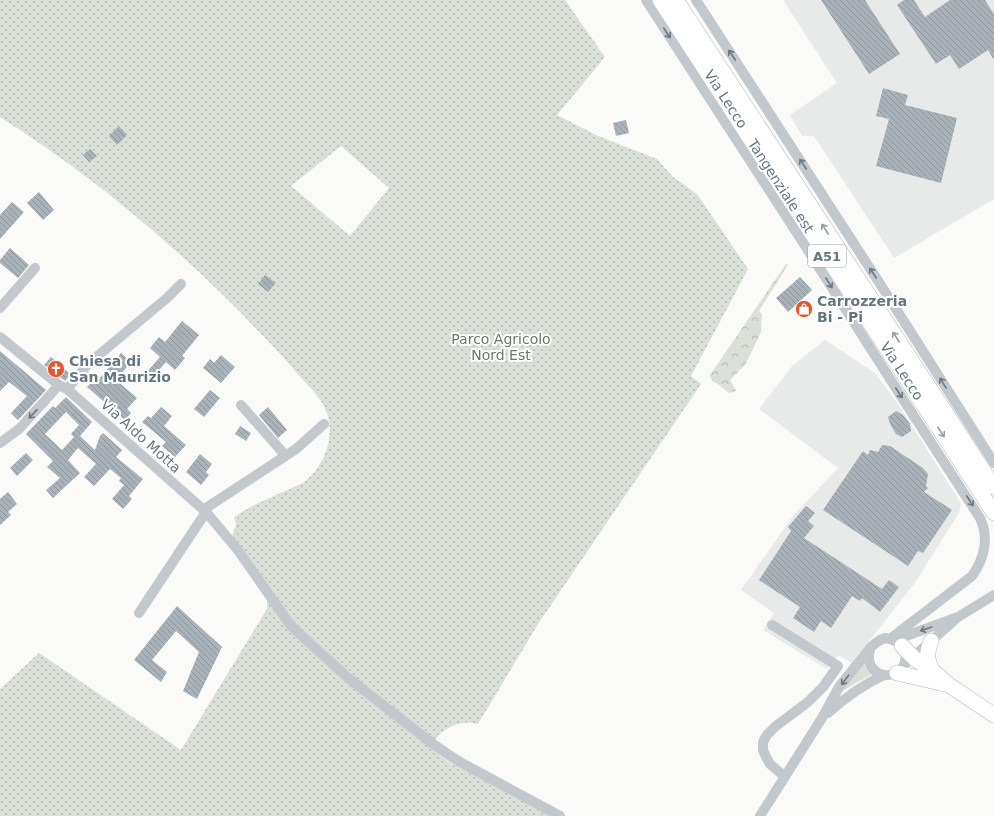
<svg xmlns="http://www.w3.org/2000/svg" width="994" height="816" viewBox="0 0 994 816" font-family="'DejaVu Sans',sans-serif">
	<style>
		.built { fill: #e8e9e9 }
		.green { fill: #dadfd7 }
		.forest { fill: url(#forest-crowns) }
		.park { fill: url(#park-dots); fill-rule: evenodd }
		.building { fill: url(#building-back-hatch); fill-rule: evenodd }
		.lines { fill: none; stroke-linecap: round; stroke-linejoin: round }
		.highway-casing { stroke: #b4b9bd; stroke-width: 16 }
		.minor { stroke: #c3c8cc; stroke-width: 10 }
		.highway { stroke: #fff; stroke-width: 15 }
		.oneway { stroke: #6a7a87 }
		.oneway2 { stroke: #939fa8 }
		.labels { text-anchor: middle; dominant-baseline: central; stroke-width: 4; stroke-linejoin: round; paint-order: stroke }
		.shield { fill: #fff; stroke: #939fa8; stroke-width: 1 }
		.shield-label { font-size: 13px; font-weight: bold; fill: #657683 }
		.street-label { font-size: 14px; fill: #657683; stroke: #fff }
		.poi-label { font-size: 14px; font-weight: bold; fill: #657683; stroke: #fff; text-anchor: start }
		.park-label { font-size: 14px; fill: #687a64; stroke: #fff }
	</style>
	<defs>
		<pattern id="forest-crowns" width="20" height="18" patternUnits="userSpaceOnUse"><rect width="20" height="18" fill="#dadfd7"/><path d="M2 6a3 3 0 1 1 6 0M12 15a3 3 0 1 1 6 0" fill="none" stroke="#b4b9b4"/></pattern>
		<pattern id="park-dots" width="8" height="8" patternUnits="userSpaceOnUse"><rect width="8" height="8" fill="#dadfd7"/><path d="M2 2h.1M6 6h.1" fill="none" stroke="#b4b9b4" stroke-width="1.8" stroke-linecap="round"/></pattern>
		<pattern id="building-back-hatch" width="6" height="6" patternUnits="userSpaceOnUse"><rect width="6" height="6" fill="#aab3b9"/><path d="M-1 5l2 2M0 0l6 6M5-1l2 2" fill="none" stroke="#8e969c"/></pattern>
	</defs>
	<rect width="100%" height="100%" fill="#fafaf8"/>
	<!-- built -->
	<path class="built" d="M783,0H994V199L894,258L814,136H802L790,115L837,83Z
		M825,340L876,374L898,404L961,503L959,513L914,584L852,663L839,655L827,669L763,630L774,613L741,590L793,516L838,468L759,409L793,365Z"/>
	<!-- green -->
	<path class="green" d="M862,664H864L871,675L854,684L843,691L841,692Z"/>
	<!-- forest -->
	<path class="forest" d="M786,264L788,265L759,311L762,314L761,332L753,349L745,365L730,380L736,391L729,393L718,384L712,381L710,375Z"/>
	<!-- park -->
	<path class="park" d="M0,0H565L605,57L557,115L598,136L657,159L673,177L697,194L748,269L691,376L701,384L538,624L478,724C457,719 439,730 430,748L452,764L553,816H0V689L39,653L181,750L267,609V599L232,537L236,525L234,517L252,506L303,483C325,466 337,435 325,408C320,398 312,390 305,382C292,367 280,353 266,339C187,255 98,179 0,117ZM341,146L389,188L350,236L291,186Z"/>
	<!-- building -->
	<path class="building" d="M821,0H865L900,54L869,74Z
		M904,0H914L925,17L950,0H985L994,14V60L988,50L959,69L950,55L936,64L897,5Z
		M883,88L908,95L905,105L957,118L941,183L876,166L889,119L876,116Z
		M626,120L629,133L616,136L613,123Z
		M119,126L127,135L117,145L109,136Z
		M90,149L97,156L89,162L83,155Z
		M39,192L54,210L43,220L27,203Z
		M12,202L24,212L0,239V215Z
		M10,248L29,265L18,278L0,263V260Z
		M265,275L276,283L268,292L258,284Z
		M800,277L812,290L788,312L776,298Z
		M182,321L199,335L182,356L185,358L175,370L166,362L152,378L146,373L160,357L150,348L159,337L165,342Z
		M0,351L46,390L18,420L11,413L27,396L9,382L0,391Z
		M121,353L131,362L116,380L137,398L127,409L131,413L125,420L87,387L95,378L98,380Z
		M221,355L235,367L221,383L203,368L210,359L214,363Z
		M51,357L69,373V376L65,381L44,365Z
		M210,390L220,398L204,417L194,409Z
		M66,397L92,422L80,436L95,450L100,436L103,433L122,450L116,457L143,479L129,496L132,499L123,509L112,499L124,485L119,481L121,478L110,469L94,486L84,477L96,464L78,448L68,460L80,473L53,498L46,490L60,478L47,467L53,461L26,434L53,406L55,408ZM66,412L79,425L71,434L74,437L62,450L45,434Z
		M161,407L172,416L164,426L186,445L175,457L162,446L166,442L142,422L148,416L151,418Z
		M268,407L287,430L278,438L259,415Z
		M896,411L903,415L910,424L911,431L902,437L896,434L890,424L888,417Z
		M240,426L251,433L246,441L235,434Z
		M882,445L890,446L923,468L928,474L926,486L928,488L924,492L952,510L923,553L918,551L908,566L823,510L863,451L868,455L870,450L878,452Z
		M26,453L33,460L17,476L10,468Z
		M200,454L212,464L206,472L209,475L201,485L186,472Z
		M8,492L17,504L8,512L11,515L0,525V499Z
		M806,506L815,513L808,521L814,526L804,538L882,589L889,580L899,587L880,612L862,598L860,601L852,596L831,628L821,621L814,632L793,618L800,607L759,580L791,531L788,527Z
		M177,606L222,647L197,699L183,691L199,652L176,631L152,660L167,672L161,682L134,660Z"/>
	<g class="lines">
		<defs>
			<path id="highway" d="M660,0L994,513
				M676,0L994,487
				M931,641C927,652 926,659 932,670
				M902,646L916,660L932,670L949,685L994,715
				M897,673L945,684"/>
		</defs>
		<!-- highway casing -->
		<use href="#highway" class="highway-casing"/>
		<!-- minor -->
		<path class="minor" d="M646,0L804,244L899,393L980,518C989,537 985,558 972,576L890,639
			M696,0L884,290L994,463
			M0,308L35,268
			M0,337L59,385L67,389L206,512L237,549L291,626L347,677L433,744L458,761L560,816
			M67,389L88,364L167,298L181,284
			M241,405L285,455
			M0,443L19,429L59,385
			M203,510L296,449L324,424
			M139,613L206,512
			M772,625L838,666L823,687L808,702L776,726L767,735L763,742V750L766,757L770,764L785,777
			M895,640L958,617L994,595
			M870,650C863,673 890,685 904,665L958,617
			M828,713C846,697 862,685 884,675
			M760,816L822,718L839,687L872,646L880,640L885,638L890,639L899,643L902,646L906,656L904,665"/>
		<!-- highway -->
		<use href="#highway" class="highway"/>
	</g>
	<!-- one-way arrows -->
	<defs><path id="oneway-shaft" d="M-6 0H5M1.5-3L5.5 0L1.5 3" fill="none" stroke-width="1.6" stroke-linecap="round" stroke-linejoin="round"/></defs>
	<g class="oneway">
		<use href="#oneway-shaft" transform="translate(667 33) rotate(57)"/>
		<use href="#oneway-shaft" transform="translate(732 55) rotate(-123)"/>
		<use href="#oneway-shaft" transform="translate(803 164) rotate(-123)"/>
		<use href="#oneway-shaft" transform="translate(873 273) rotate(-123)"/>
		<use href="#oneway-shaft" transform="translate(829 283) rotate(58)"/>
		<use href="#oneway-shaft" transform="translate(943 383) rotate(-122)"/>
		<use href="#oneway-shaft" transform="translate(899 393) rotate(57)"/>
		<use href="#oneway-shaft" transform="translate(33 414) rotate(133)"/>
		<use href="#oneway-shaft" transform="translate(970 501) rotate(57)"/>
		<use href="#oneway-shaft" transform="translate(926 629) rotate(161)"/>
		<use href="#oneway-shaft" transform="translate(845 680) rotate(127)"/>
	</g>
	<g class="oneway2">
		<use href="#oneway-shaft" transform="translate(825 229) rotate(-123)"/>
		<use href="#oneway-shaft" transform="translate(896 337) rotate(-123)"/>
		<use href="#oneway-shaft" transform="translate(941 432) rotate(57)"/>
	</g>
	<!-- icons -->
	<defs>
		<symbol id="shop-disc" viewBox="-11 -11 22 22"><circle r="9.5" fill="#e4572e" stroke="#fff"/><path d="M-5-2.5h2.3a2.7 3.5 0 0 1 5.4 0H5L5.5 6h-11ZM-1.5-2.5h3a1.5 2.3 0 0 0-3 0Z" fill="#fff"/></symbol>
		<symbol id="church-disc" viewBox="-11 -11 22 22"><circle r="9.5" fill="#e4572e" stroke="#fff"/><path d="M-1.2-6h2.4v3.5h3.3v2.4h-3.3V6h-2.4V-.1h-3.3v-2.4h3.3Z" fill="#fff"/></symbol>
	</defs>
	<g fill-rule="evenodd">
		<use href="#shop-disc" x="794" y="299" width="20" height="20"/>
		<use href="#church-disc" x="46" y="359" width="20" height="20"/>
	</g>
	<g class="labels">
		<!-- shield labels -->
		<rect class="shield" x="808" y="245" width="38" height="22" rx="3"/>
		<g class="shield-label">
			<text x="827" y="256">A51</text>
		</g>
		<!-- street labels -->
		<g class="street-label">
			<text transform="translate(726 99) rotate(57)">Via Lecco</text>
			<text transform="translate(781 186) rotate(57)">Tangenziale est</text>
			<text transform="translate(902 371) rotate(57)">Via Lecco</text>
			<text transform="translate(141 436) rotate(42)">Via Aldo Motta</text>
		</g>
		<!-- poi labels -->
		<g class="poi-label">
			<text x="817" y="301">Carrozzeria<tspan x="817" dy="16">Bi - Pi</tspan></text>
			<text x="69" y="361">Chiesa di<tspan x="69" dy="16">San Maurizio</tspan></text>
		</g>
		<!-- park labels -->
		<g class="park-label">
			<text x="501" y="339">Parco Agricolo<tspan x="501" dy="16">Nord Est</tspan></text>
		</g>
	</g>
</svg>
